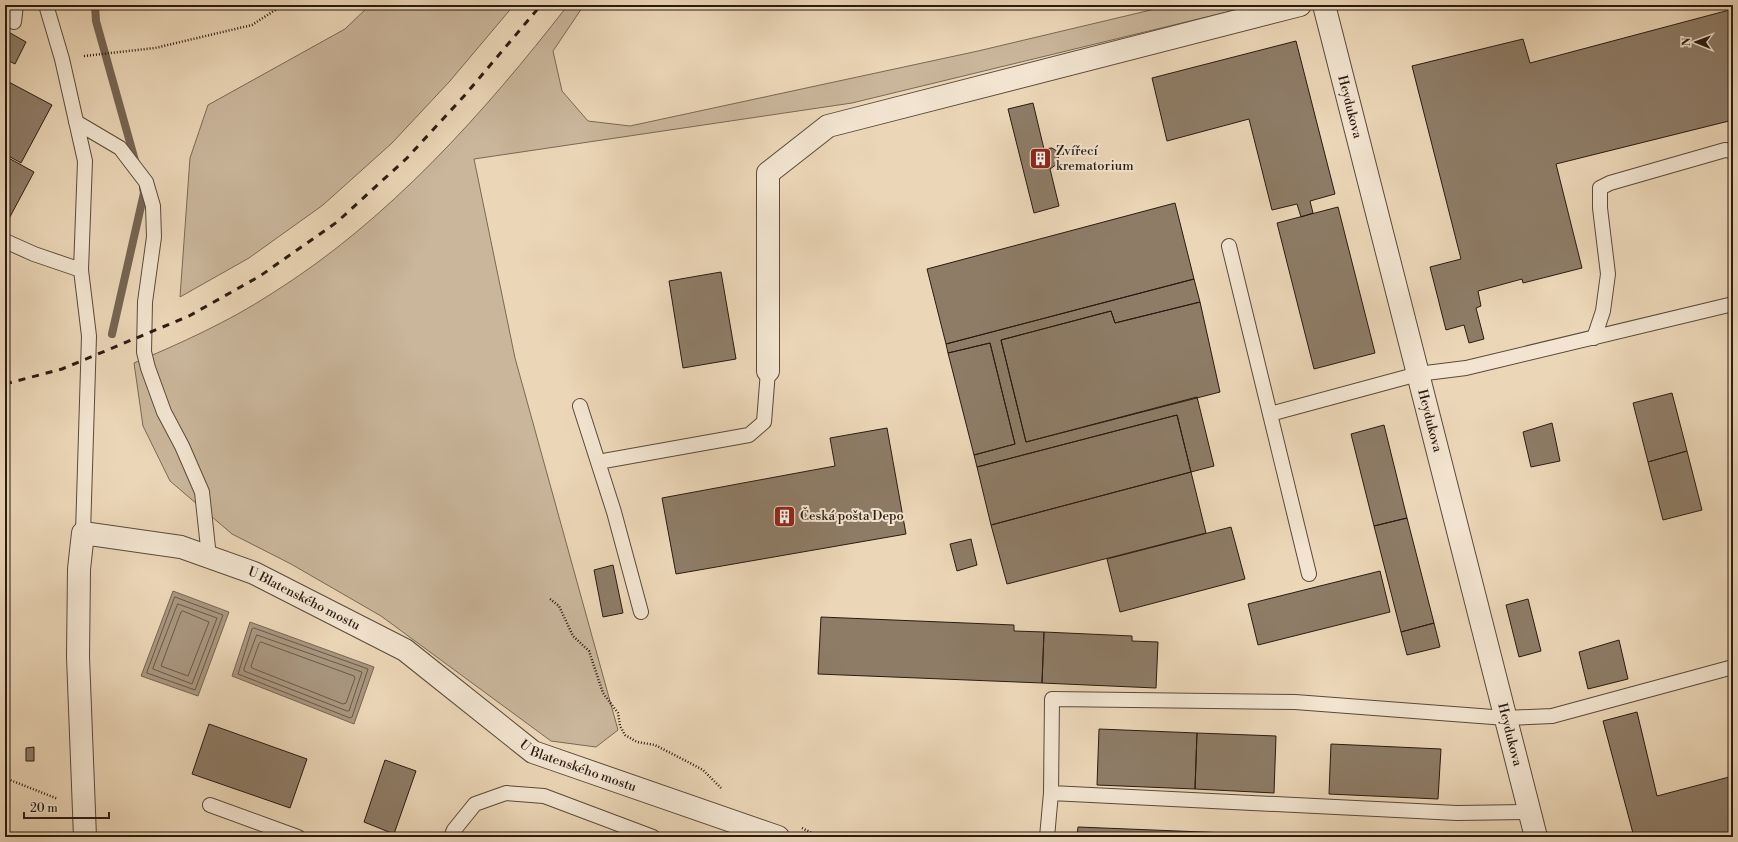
<svg xmlns="http://www.w3.org/2000/svg" width="1738" height="842" viewBox="0 0 1738 842" font-family="'Libre Bodoni',serif">
	<style>
		.green { fill: #cab69b; stroke: #7a6856 }
		.water { fill: #a9967f; stroke: #766553 }
		.lines { fill: none; stroke-linecap: round; stroke-linejoin: round }
		.shore { stroke: #6a5848; stroke-width: 1 }
		.stream { stroke: #766553; stroke-width: 8 }
		.building { fill: #8e7c67; stroke: #2a1b11 }
		.lane-casing { stroke: #5a4a3a; stroke-width: 16 }
		.street-casing { stroke: #5a4a3a; stroke-width: 24 }
		.path { stroke: #2a1b11; stroke-width: 2.5; stroke-dasharray: 1 2; stroke-linecap: butt }
		.lane { stroke: #f2e4d0; stroke-width: 14 }
		.street { stroke: #f2e4d0; stroke-width: 22 }
		.rail { stroke: #2a1b11; stroke-width: 3; stroke-dasharray: 7 7; stroke-linecap: butt }
		.labels { text-anchor: middle; dominant-baseline: central; stroke-width: 4; stroke-linejoin: round; paint-order: stroke }
		.street-label { font-size: 13px; fill: #2a1b11; stroke: #f2e4d0 }
		.poi-label { font-size: 13px; fill: #2a1b11; stroke: #f2e4d0; text-anchor: start }
	</style>
	<rect width="100%" height="100%" fill="#ebd6b7"/>
	<filter id="stains"><feTurbulence type="fractalNoise" baseFrequency=".005" numOctaves="4"/><feColorMatrix values="0 0 0 0 .2 0 0 0 0 .09 0 0 0 0 .02 0 0 0 .5 -.17"/></filter>
	<radialGradient id="worn" r=".72"><stop offset=".6" stop-color="#630" stop-opacity="0"/><stop offset="1" stop-color="#630" stop-opacity=".3"/></radialGradient>
	<!-- green -->
	<path class="green" d="M370,5H514L450,81L392,143L323,205L249,258L180,297L190,158L208,105L345,29Z
		M568,5H584L553,51L562,91L588,121L630,126L978,51L1172,5H1256L852,103L474,159L515,358L618,730L596,747L551,741L381,616L291,564L232,534L170,481L143,426L134,363C181,343 228,322 271,294C388,221 484,113 568,5Z"/>
	<!-- water -->
	<path class="water" d="M173,591L229,612L198,696L141,676Z
		M250,622L374,667L354,724L232,676Z"/>
	<g class="lines">
		<!-- shore -->
		<path class="shore" d="M175,597L223,615L195,690L147,673Z
			M178,604L217,618L192,684L153,669Z
			M183,611L209,622L188,676L161,666L181,612Z
			M254,628L368,669L352,717L350,718L238,674L252,629Z
			M257,635L362,672L349,711H347L244,671V669Z
			M261,642L354,676L355,678L346,703L343,704L252,668L251,666L259,644Z"/>
		<!-- stream -->
		<path class="stream" d="M95,5L96,21L136,164
			M112,334L144,193L143,188"/>
	</g>
	<!-- building -->
	<path class="building" d="M1733,9V120L1556,164L1582,268L1523,283L1522,279L1478,291L1481,306L1476,308L1484,339L1469,343L1464,325L1446,330L1430,267L1461,259L1412,66L1523,39L1530,63Z
		M5,30L26,42L15,64L5,59Z
		M1296,41L1335,194L1310,201L1313,213L1301,217L1297,204L1272,210L1249,119L1167,141L1152,78Z
		M5,80L52,105L21,163L5,154Z
		M1033,103L1044,149L1052,148L1057,151L1059,155L1057,164L1050,169L1059,206L1034,213L1008,109Z
		M5,156L34,172L5,226Z
		M1175,203L1194,279L946,344L927,269Z
		M1338,207L1375,353L1314,369L1277,223Z
		M721,272L736,359L683,368L669,281Z
		M1194,279L1200,302L1115,323L1111,311L1001,340L1026,442L1197,397L1214,466L1191,472L1177,415L977,467L974,455L1015,444L990,343L948,353L946,344Z
		M1200,302L1220,392L1026,442L1001,340L1111,311L1115,323Z
		M990,343L1015,444L974,455L948,353Z
		M1672,393L1687,451L1648,462L1633,403Z
		M1177,415L1191,472L991,525L977,467Z
		M1552,423L1560,461L1531,467L1523,432Z
		M1384,425L1407,518L1374,526L1351,434Z
		M887,428L906,534L676,574L662,498L835,466L830,438Z
		M1687,451L1702,510L1663,520L1648,462Z
		M1191,472L1206,533L1007,584L991,525Z
		M1407,518L1434,623L1401,632L1374,526Z
		M1231,527L1245,579L1120,612L1107,559Z
		M971,539L977,565L957,571L950,544Z
		M613,565L623,613L603,617L594,570Z
		M1380,571L1390,612L1258,645L1248,604Z
		M1528,599L1541,651L1519,657L1506,605Z
		M821,617L1014,625V631L1044,632L1042,683L818,674Z
		M1434,623L1440,647L1407,655L1401,632Z
		M1044,632L1132,636V641L1158,642L1156,688L1042,683Z
		M1619,640L1628,679L1588,689L1579,652Z
		M1637,712L1657,796L1733,776V835L1726,837H1634L1603,721Z
		M209,724L307,759L290,808L192,774Z
		M1099,729L1197,733L1195,789L1097,785Z
		M1197,733L1276,736L1274,793L1195,789Z
		M1331,744L1441,749L1438,799L1329,794Z
		M34,747V761H26V748Z
		M385,760L416,771L394,834L364,822Z
		M1078,827L1328,837H1077Z"/>
	<g class="lines">
		<defs>
			<path id="lane" d="M46,5L62,59L85,161L81,270
				M14,22L16,5
				M76,122L120,148L146,182L153,206L154,237L145,302L144,352L148,368L164,412L182,446L202,492L209,557
				M5,241L34,254L81,270L89,336L83,533
				M1229,246L1309,574
				M1594,338L1603,311L1608,274L1600,208V188L1610,183L1725,150L1733,151
				M580,406L614,512L641,612
				M1270,414L1418,374L1466,368L1733,304
				M598,462L749,435L764,422L768,371
				M1051,793L1457,813L1530,812
				M210,805L298,837
				M451,837L454,830L475,804L506,793L544,796L653,837
				M1047,837L1051,793L1052,699L1295,702L1506,718L1552,716L1733,667"/>
			<g id="street">
				<path id="s1" d="M1324,5L1536,837"/>
				<path d="M768,371V173L828,126L1300,5"/>
				<path id="s2" d="M85,837L78,657L79,569L83,533L181,547L254,573L405,650L533,752L778,837"/>
			</g>
		</defs>
		<!-- lane casing -->
		<use href="#lane" class="lane-casing"/>
		<!-- street casing -->
		<use href="#street" class="street-casing"/>
		<!-- path -->
		<path class="path" d="M84,56L155,48L252,25L283,5
			M550,599L559,606L573,636L589,651L603,693L618,713L620,726L625,735L637,742L655,745L688,762L703,770L721,788
			M5,778L58,799
			M802,828L820,837"/>
		<!-- lane -->
		<use href="#lane" class="lane"/>
		<!-- street -->
		<use href="#street" class="street"/>
		<!-- rail -->
		<path class="rail" d="M5,384L62,369L189,316L260,276L337,222L407,158L465,95L541,5"/>
	</g>
	<!-- icons -->
	<defs>
		<symbol id="building-square" viewBox="-11 -11 22 22"><rect x="-9" y="-9" width="18" height="18" rx="4" fill="#8f2418" stroke="#f2e4d0"/><path d="M-4-6H4V6H1V3H-1V6H-4ZM-2.5-4.3h1.7v1.8h-1.7ZM.8-4.3h1.7v1.8H.8ZM-2.5-1h1.7V.8h-1.7ZM.8-1h1.7V.8H.8Z" fill="#fff"/></symbol>
	</defs>
	<g fill-rule="evenodd">
		<use href="#building-square" x="1028" y="146" width="25" height="25"/>
		<use href="#building-square" x="772" y="504" width="25" height="25"/>
	</g>
	<g class="labels">
		<!-- street labels -->
		<g class="street-label">
			<text stroke="none"><textPath href="#s1" startOffset="105">Heydukova</textPath></text>
			<text stroke="none"><textPath href="#s1" startOffset="429">Heydukova</textPath></text>
			<text stroke="none"><textPath href="#s2" startOffset="537">U Blatenského mostu</textPath></text>
			<text stroke="none"><textPath href="#s1" startOffset="753">Heydukova</textPath></text>
			<text stroke="none"><textPath href="#s2" startOffset="861">U Blatenského mostu</textPath></text>
		</g>
		<!-- poi labels -->
		<g class="poi-label">
			<text x="1056" y="151">Zvířecí<tspan x="1056" dy="15">krematorium</tspan></text>
			<text x="800" y="516">Česká pošta Depo</text>
		</g>
	</g>
	<!-- margin -->
	<rect width="1738" height="842" fill="none" stroke="#ebd6b7" stroke-width="20"/>
	<rect x="6" y="6" width="1726" height="830" fill="none" stroke="#2a1b11" stroke-width="2"/>
	<rect x="10" y="10" width="1718" height="822" fill="none" stroke="#2a1b11"/>
	<!-- north arrow -->
	<g transform="translate(1696 42) rotate(271)" stroke="#f2e4d0" stroke-width="3" paint-order="stroke">
	<path d="M0-3L7 15L0 10L-7 15Z" fill="#2a1b11"/>
	<text y="-6" font-size="11" font-weight="bold" text-anchor="middle" fill="#2a1b11">N</text>
	</g>
	<!-- scale -->
	<path d="M24 812v6h85v-6" fill="none" stroke="#2a1b11" stroke-width="2"/>
	<text x="30" y="812" font-size="12" fill="#2a1b11" stroke="#f2e4d0" stroke-width="3" paint-order="stroke">20 m</text>
	<rect width="100%" height="100%" filter="url(#stains)"/>
	<rect width="100%" height="100%" fill="url(#worn)"/>
</svg>
